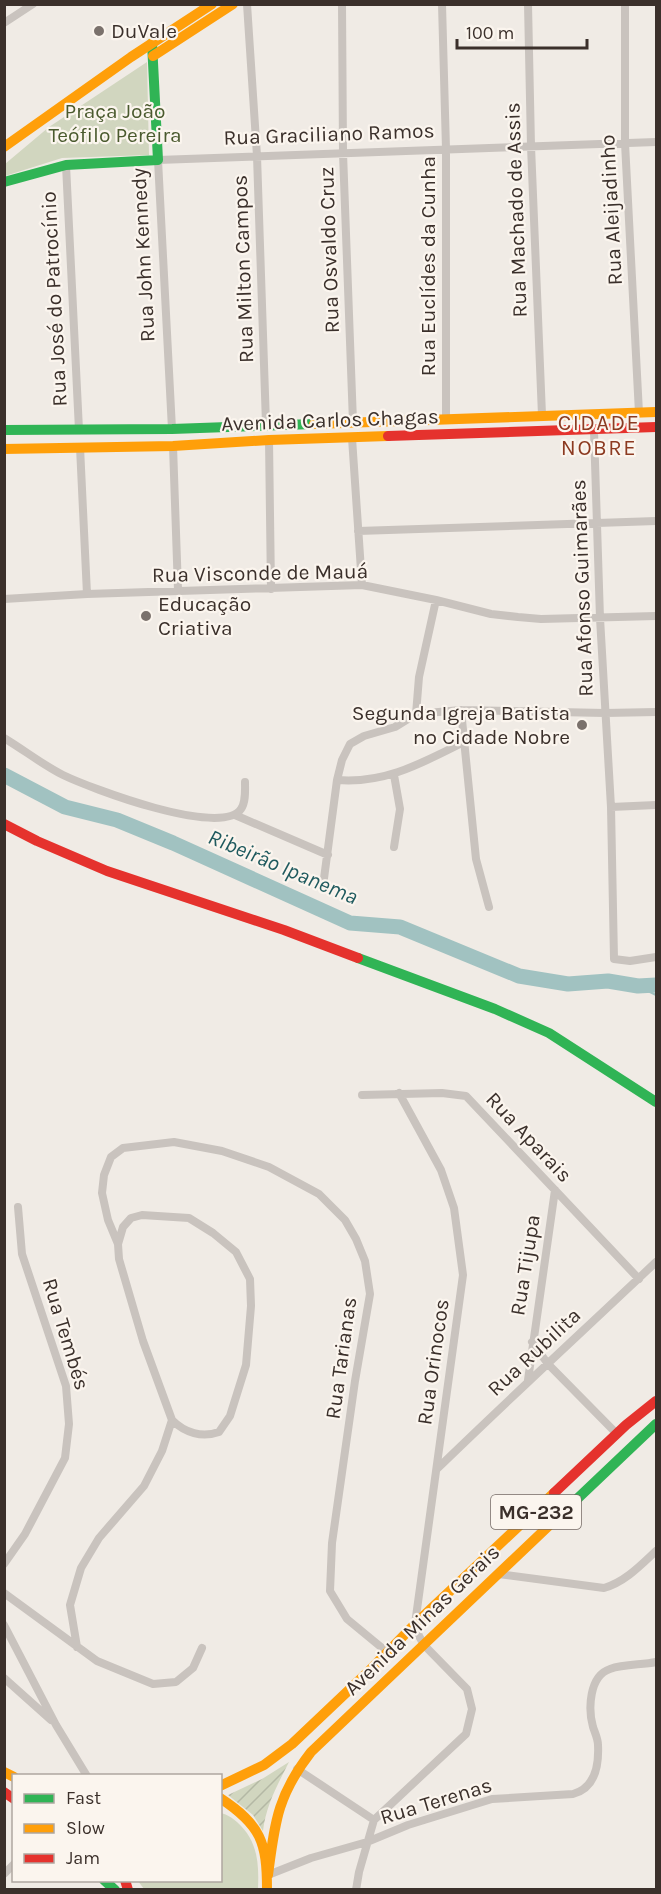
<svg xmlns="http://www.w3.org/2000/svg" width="661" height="1894" viewBox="0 0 661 1894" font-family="Karla,sans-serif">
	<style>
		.park { fill: #d1d6bf }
		.garden { fill: url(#garden-furrows) }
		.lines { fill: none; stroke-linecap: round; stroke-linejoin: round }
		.stream { stroke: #a1c2c1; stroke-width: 2 }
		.river { stroke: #a1c2c1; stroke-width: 15 }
		.street { stroke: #c9c3be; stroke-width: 8 }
		.fast { stroke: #30b455; stroke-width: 10 }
		.slow { stroke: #ff9f0a; stroke-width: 10 }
		.jam { stroke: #e5322d; stroke-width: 10 }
		.poi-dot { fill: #7a716c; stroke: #fbf5ee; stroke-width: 2 }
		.labels { text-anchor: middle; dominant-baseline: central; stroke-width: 4.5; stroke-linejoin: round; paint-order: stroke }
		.shield { fill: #fbf5ee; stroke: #756b66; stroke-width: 1.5 }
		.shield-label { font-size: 20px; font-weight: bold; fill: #3b302b }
		.poi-label { font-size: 21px; fill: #3b302b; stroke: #fbf5ee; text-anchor: start }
		.park-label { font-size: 21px; fill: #4a5a2e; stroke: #fbf5ee }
		.street-label { font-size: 21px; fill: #3b302b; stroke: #fbf5ee }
		.neighbourhood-label { font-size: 22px; letter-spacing: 1.5px; fill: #8c3b22; stroke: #fbf5ee }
		.water-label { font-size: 22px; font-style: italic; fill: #1f5a5e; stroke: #fbf5ee }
	</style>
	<defs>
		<pattern id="garden-furrows" width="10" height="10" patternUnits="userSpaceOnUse" patternTransform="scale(1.5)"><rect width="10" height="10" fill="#d1d6bf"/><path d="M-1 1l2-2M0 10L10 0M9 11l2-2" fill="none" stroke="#b4b8a4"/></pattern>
	</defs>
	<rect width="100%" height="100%" fill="#f0ebe5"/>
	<!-- park -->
	<path class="park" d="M147,62L149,155L62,158L5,176V164L49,127Z
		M221,1813C228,1815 231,1817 237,1822C258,1841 259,1863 258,1889H144L138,1881L220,1880Z"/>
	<!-- garden -->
	<path class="garden" d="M289,1762C278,1784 266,1805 263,1831L253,1815L228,1795L262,1779Z"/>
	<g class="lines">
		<!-- stream -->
		<path class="stream" d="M638,986L656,995"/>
		<!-- river -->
		<path class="river" d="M4,775L65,807L117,820L173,843L350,923L400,927L519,976L568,984L608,981L638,986L656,985"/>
		<!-- street -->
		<path class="street" d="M247,4L257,156L266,424
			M342,4L343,153L353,422
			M442,4L446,149V420
			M528,4L531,146L542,415
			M625,4V143L639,413
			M4,23L33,4
			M66,165L79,430
			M172,429L158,160L656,142
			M594,431L600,618L611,807L614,959L630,961L656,957
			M352,438L362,585
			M269,440L271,589
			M173,446L178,590
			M80,447L87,594
			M358,531L656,521
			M4,599L87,594L362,585L436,600L491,614L518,617L541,619L656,616
			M461,710L476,859L489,907
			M416,714L419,677L436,600
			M4,738C24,750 43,765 63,775C90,788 221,838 241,809C246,802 245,790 245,782
			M394,775L400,809L394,847
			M337,780C385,784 422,763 464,742
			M611,807L656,805
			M235,815L328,855
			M323,886L337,780L342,760L350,744L364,736L395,727L416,714L461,710L605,713L656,712
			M362,1095L442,1093L466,1096L639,1279
			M118,1244L108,1220L102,1193L104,1175L111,1157L123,1148L174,1142L222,1151L269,1167L319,1194L345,1220L356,1239L365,1261L370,1294L355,1381L332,1543L330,1591L347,1619L387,1652
			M532,1342L548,1364L617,1434
			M528,1380L555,1190
			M437,1469C509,1399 583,1331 656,1262
			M4,1564L25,1534L65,1458L69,1424L66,1386L22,1254L18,1207
			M498,1574L604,1588C625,1582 641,1565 656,1551
			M4,1593L97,1661L153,1684L176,1682L193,1668L202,1648
			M4,1625L56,1725L87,1776
			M77,1647L70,1605L81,1568L99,1538L144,1486L162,1451L172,1420L143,1341L119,1259L118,1244L123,1227L131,1218L142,1215L189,1218L213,1233L236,1252L250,1279L251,1306L246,1365L230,1416L219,1432C202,1438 185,1433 172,1420
			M4,1678L51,1720
			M297,1769L374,1820
			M374,1820L466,1734L472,1709L467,1689L424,1645L419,1636L415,1624L463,1275L454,1208L441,1170L399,1093
			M4,1874L14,1864
			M268,1875L311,1858L367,1842L408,1825L492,1799L573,1794C595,1788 599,1765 598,1745C598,1739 595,1733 593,1727C588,1709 589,1676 610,1669C624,1664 642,1665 656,1662
			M356,1890L359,1872L374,1820"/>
		<!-- fast -->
		<path class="fast" d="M4,182L66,165L158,160L152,43
			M4,430L172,429L314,424
			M358,958L495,1009L549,1033L656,1102
			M557,1518L656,1424
			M104,1880L115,1890"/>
		<!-- slow -->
		<path class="slow" d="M153,56L233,4
			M4,147L131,57L212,4
			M314,424L656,412
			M4,449L173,446L269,440L388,436
			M4,1772L14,1777
			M220,1786L264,1765L292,1744L368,1672L415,1624L554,1493
			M220,1798C261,1825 267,1842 267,1890
			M268,1875C275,1822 277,1796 311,1752L557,1518"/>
		<!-- jam -->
		<path class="jam" d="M388,436L656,427
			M4,824L37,841L107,871L284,930L358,958
			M554,1493L626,1425L656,1401
			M4,1792L14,1799
			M125,1880L128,1890"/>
	</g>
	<!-- markers -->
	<g class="poi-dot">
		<circle cx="99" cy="31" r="6"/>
		<circle cx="146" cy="616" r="6"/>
		<circle cx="582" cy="725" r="6"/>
	</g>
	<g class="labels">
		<!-- shield labels -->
		<rect class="shield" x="491" y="1495" width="90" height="34" rx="4.5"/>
		<g class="shield-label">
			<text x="536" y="1512">MG-232</text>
		</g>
		<!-- poi labels -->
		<g class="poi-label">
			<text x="111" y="31">DuVale</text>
			<text x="158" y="604">Educação<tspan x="158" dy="24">Criativa</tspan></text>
			<text x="570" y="713" text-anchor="end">Segunda Igreja Batista<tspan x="570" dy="24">no Cidade Nobre</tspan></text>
		</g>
		<!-- park labels -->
		<g class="park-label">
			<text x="115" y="111">Praça João<tspan x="115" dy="24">Teófilo Pereira</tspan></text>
		</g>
		<!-- street labels -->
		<g class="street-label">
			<text transform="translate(329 134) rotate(-2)">Rua Graciliano Ramos</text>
			<text transform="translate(516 210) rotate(-92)">Rua Machado de Assis</text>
			<text transform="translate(611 210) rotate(-93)">Rua Aleijadinho</text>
			<text transform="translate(329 250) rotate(-92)">Rua Osvaldo Cruz</text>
			<text transform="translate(143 255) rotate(-93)">Rua John Kennedy</text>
			<text transform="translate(428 266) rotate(-90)">Rua Euclídes da Cunha</text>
			<text transform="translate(243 269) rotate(-92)">Rua Milton Campos</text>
			<text transform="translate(54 299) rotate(-93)">Rua José do Patrocínio</text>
			<text transform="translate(330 420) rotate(-2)">Avenida Carlos Chagas</text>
			<text transform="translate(260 573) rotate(-1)">Rua Visconde de Mauá</text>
			<text transform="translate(582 588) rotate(-92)">Rua Afonso Guimarães</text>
			<text transform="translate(529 1137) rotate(47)">Rua Aparais</text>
			<text transform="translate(525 1265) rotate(-81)">Rua Tijupa</text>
			<text transform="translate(66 1334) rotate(73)">Rua Tembés</text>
			<text transform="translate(534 1352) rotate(-43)">Rua Rubilita</text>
			<text transform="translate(341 1358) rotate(-82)">Rua Tarianas</text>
			<text transform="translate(433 1362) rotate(-82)">Rua Orinocos</text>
			<text transform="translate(422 1620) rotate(-44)">Avenida Minas Gerais</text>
			<text transform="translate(436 1801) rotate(-17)">Rua Terenas</text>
		</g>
		<!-- neighbourhood labels -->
		<g class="neighbourhood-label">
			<text x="599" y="423">CIDADE<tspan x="599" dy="25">NOBRE</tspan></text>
		</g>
		<!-- water labels -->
		<g class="water-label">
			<text transform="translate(283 867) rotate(23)">Ribeirão Ipanema</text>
		</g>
	</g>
	<!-- border -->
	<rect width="661" height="1894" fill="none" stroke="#3b302b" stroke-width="12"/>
	<!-- legend -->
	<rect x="12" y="1774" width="210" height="108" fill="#fbf5ee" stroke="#aea6a0" stroke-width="1.5"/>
	<rect x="24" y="1794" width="30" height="9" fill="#30b455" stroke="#aea6a0" stroke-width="1.5"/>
	<text x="66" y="1804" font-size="18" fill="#3b302b">Fast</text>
	<rect x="24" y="1824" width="30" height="9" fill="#ff9f0a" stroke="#aea6a0" stroke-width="1.5"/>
	<text x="66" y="1834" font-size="18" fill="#3b302b">Slow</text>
	<rect x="24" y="1854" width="30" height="9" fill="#e5322d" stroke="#aea6a0" stroke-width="1.5"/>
	<text x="66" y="1864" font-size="18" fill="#3b302b">Jam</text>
	<!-- scale -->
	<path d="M457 39v9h130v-9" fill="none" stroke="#3b302b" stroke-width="3"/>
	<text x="466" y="39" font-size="18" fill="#3b302b" stroke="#fbf5ee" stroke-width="4.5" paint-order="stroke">100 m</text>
</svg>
